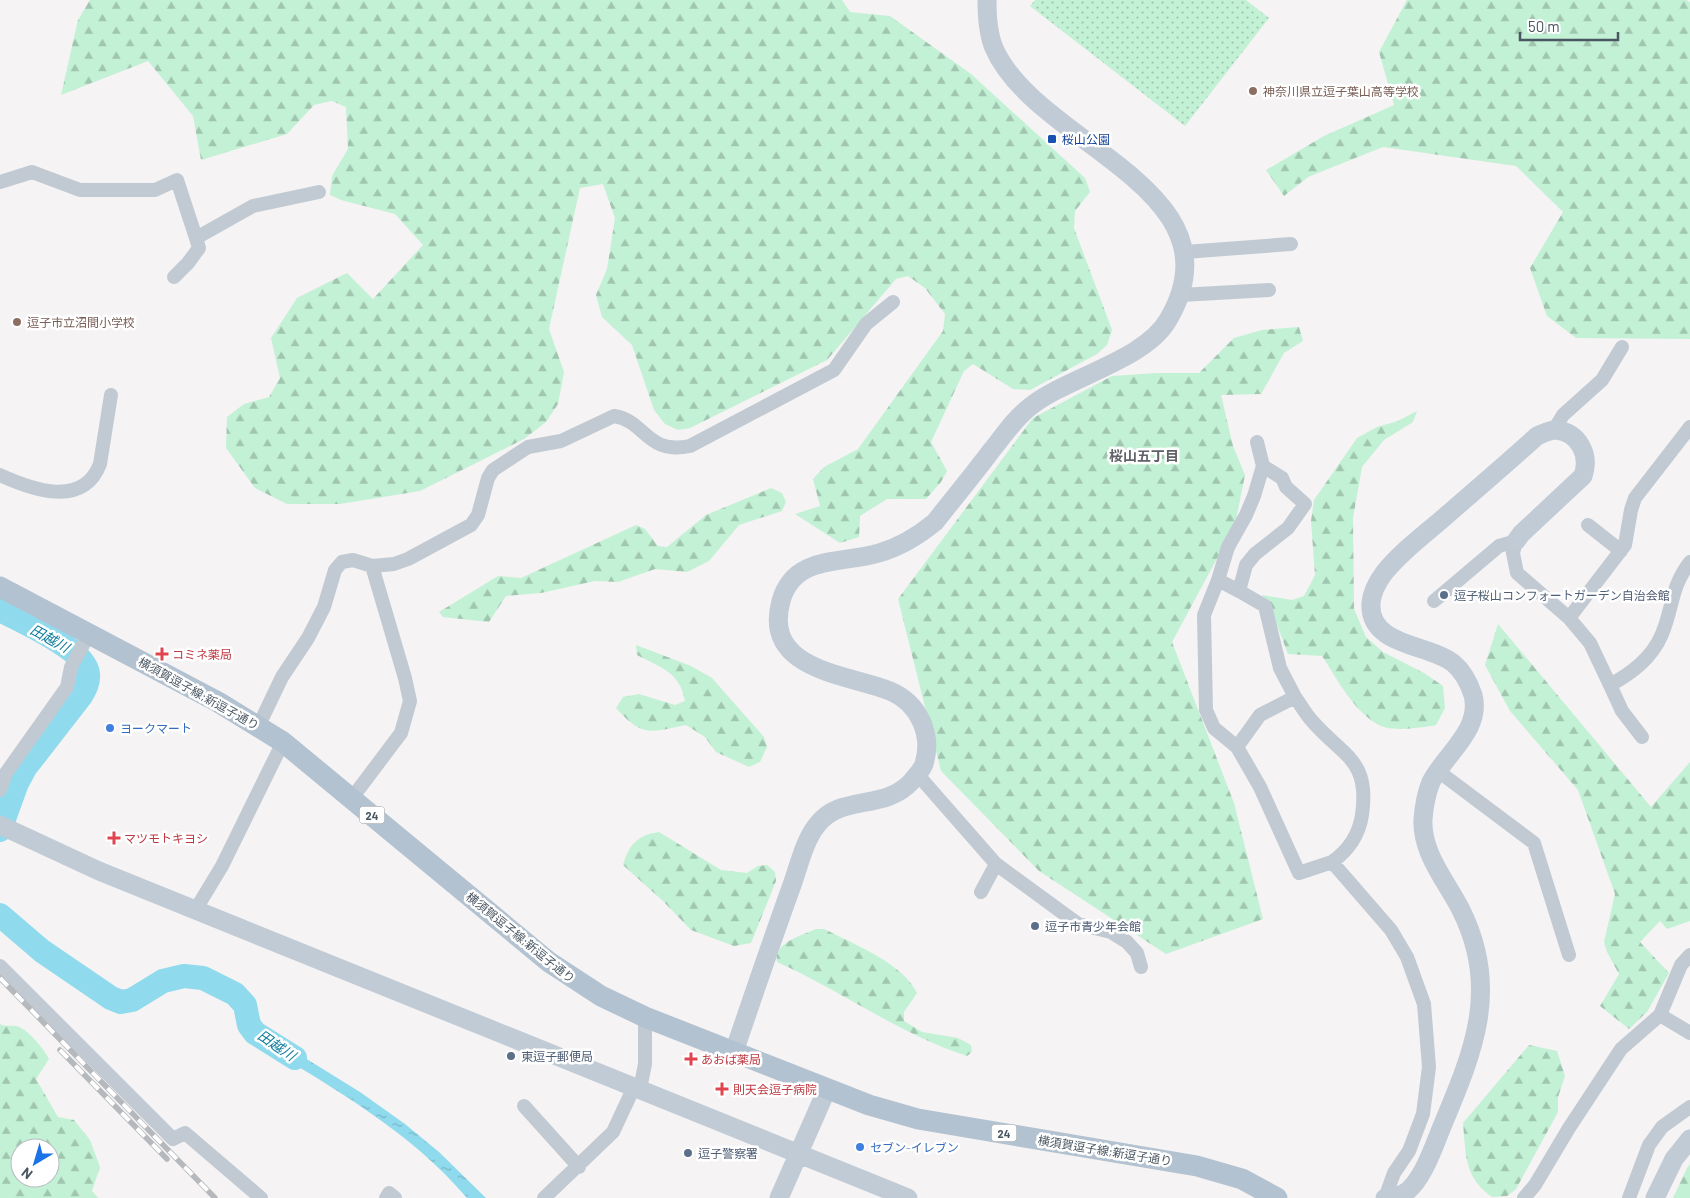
<svg xmlns="http://www.w3.org/2000/svg" width="1690" height="1198" viewBox="0 0 1690 1198" font-family="Barlow,'Noto Sans JP',sans-serif">
	<style>
		.forest { fill: url(#forest-firs); fill-rule: evenodd }
		.park { fill: url(#park-dots) }
		.water { fill: url(#water-ripples) }
		.lines { fill: none; stroke-linecap: round; stroke-linejoin: round }
		.river { stroke: #90daee; stroke-width: 24 }
		.street { stroke: #c1cad2; stroke-width: 14 }
		.secondary { stroke: #c1cbd6; stroke-width: 19 }
		.primary { stroke: #b3c2d1; stroke-width: 21 }
		.rail-casing { stroke: #b5b8bd; stroke-width: 5.5 }
		.rail { stroke: #fff; stroke-width: 4; stroke-dasharray: 11; stroke-linecap: butt }
		.education-dot { fill: #8d6e63; stroke: #fff; stroke-width: 2 }
		.transit-dot { fill: #1a4fb4; stroke: #fff; stroke-width: 2 }
		.service-dot { fill: #5c6f8a; stroke: #fff; stroke-width: 2 }
		.health-dot { fill: #e0444e; stroke: #fff; stroke-width: 2 }
		.shop-dot { fill: #3f7fe0; stroke: #fff; stroke-width: 2 }
		.labels { text-anchor: middle; dominant-baseline: central; stroke-width: 5; stroke-linejoin: round; paint-order: stroke }
		.shield { fill: #fff; stroke: #808990; stroke-width: 1 }
		.shield-label { font-size: 11px; font-weight: bold; fill: #4a5661 }
		.education-label { font-size: 12px; fill: #785e54; stroke: #fff; text-anchor: start }
		.transit-label { font-size: 12px; fill: #164399; stroke: #fff; text-anchor: start }
		.service-label { font-size: 12px; fill: #4e5e75; stroke: #fff; text-anchor: start }
		.health-label { font-size: 12px; fill: #be3a42; stroke: #fff; text-anchor: start }
		.street-label { font-size: 12px; fill: #4a5661; stroke: #fff }
		.shop-label { font-size: 12px; fill: #366cbe; stroke: #fff; text-anchor: start }
		.neighbourhood-label { font-size: 14px; font-weight: bold; fill: #5f6368; stroke: #fff }
		.water-label { font-size: 14px; font-style: italic; fill: #0c7c9b; stroke: #fff }
	</style>
	<defs>
		<pattern id="forest-firs" width="22" height="20" patternUnits="userSpaceOnUse" patternTransform="scale(1.25)"><rect width="22" height="20" fill="#c3f1d5"/><path d="M5 1l3.5 6h-7zM16 11l3.5 6h-7z" fill="#a0c6b0"/></pattern>
		<pattern id="park-dots" width="8" height="8" patternUnits="userSpaceOnUse" patternTransform="scale(1.25)"><rect width="8" height="8" fill="#c3f1d5"/><path d="M2 2h.1M6 6h.1" fill="none" stroke="#a0c6b0" stroke-width="1.8" stroke-linecap="round"/></pattern>
		<pattern id="water-ripples" width="26" height="14" patternUnits="userSpaceOnUse" patternTransform="scale(1.25)"><rect width="26" height="14" fill="#90daee"/><path d="M2 4q2-2 4 0t4 0M15 11q2-2 4 0t4 0" fill="none" stroke="#78b4c4"/></pattern>
	</defs>
	<rect width="100%" height="100%" fill="#f5f3f3"/>
	<!-- forest -->
	<path class="forest" d="M90,0H842L850,12L890,16L971,74L1085,178L1090,192L1075,211L1074,228L1112,330L1107,345L1097,354L1030,390L1013,389L973,364L964,371L931,442L947,471L941,482L926,499H887L860,516L859,537L840,543L795,514L820,506L813,479L824,467L858,449L943,331L945,314L925,288L908,276L896,279L827,360L690,428L678,430L665,424L654,410L632,345L602,317L596,295L607,269L615,218L603,184L580,188L549,329L564,372L558,404L546,422L524,439L420,491L340,504H287L255,488L226,448L227,417L244,404L269,397L280,378L271,338L297,298L347,273L373,299L423,245L395,214L341,200L330,195L332,176L348,149L346,107L332,101L314,105L287,134L201,160L193,116L148,61L61,95L78,20Z
		M1407,0H1686L1690,2V339L1576,338L1547,316L1530,268L1563,212L1516,166L1383,147L1308,177L1284,196L1266,170L1324,136L1394,105L1379,52Z
		M1299,327L1303,341L1284,353L1261,394L1221,395L1233,446L1245,475L1235,525L1172,642L1234,803L1263,919L1166,954L1039,871L941,771L898,599L1033,418L1112,376L1156,373H1199L1234,338L1262,330Z
		M1417,411L1413,422L1384,440L1362,467L1353,518L1354,609L1366,637L1383,652L1424,673L1443,686L1445,708L1436,725C1422,728 1391,732 1379,725C1353,711 1338,680 1322,656L1288,654L1274,617L1262,595L1292,600L1304,596L1315,575L1311,521L1314,500L1357,438L1377,427L1398,421Z
		M771,488L782,493L786,502L782,511L739,525L709,561L687,572L655,569L618,582L595,581L541,593L506,596L489,622L443,617L439,612L498,576L521,578L636,525L645,529L658,546L667,547L706,515Z
		M1498,624L1651,807L1690,762V921L1667,929L1660,921L1640,942L1669,973L1647,1012L1629,1029L1600,1006L1619,974L1607,952L1604,942L1615,894L1578,790L1510,711L1485,665Z
		M636,645L691,666L712,678L764,737L767,747L760,762L749,767L716,752L705,737L686,725C650,732 643,738 616,708L623,697L639,694L675,705L685,701C680,672 660,667 637,655Z
		M659,832L721,870L747,873L758,866L767,865L775,872L776,881L751,943L734,946L691,930L663,901L623,865C629,844 638,835 659,832Z
		M816,929H824C853,944 903,963 917,993L904,1012V1021L922,1032L958,1038L971,1045L972,1052L967,1056C899,1034 842,991 777,962C774,942 801,936 816,929Z
		M0,1024C5,1027 9,1025 16,1026C27,1028 44,1049 49,1059L36,1079L58,1117L74,1120L90,1140L100,1167L92,1191L98,1198H0ZM20,1148H50V1178H20Z
		M1529,1045L1557,1051L1565,1076L1558,1097V1112L1516,1189L1507,1196L1492,1197C1464,1177 1466,1155 1463,1123Z
		M1690,1164V1198H1673L1687,1168Z"/>
	<!-- park -->
	<path class="park" d="M1035,0H1246L1269,18L1185,126L1030,6Z"/>
	<!-- water -->
	<path class="water" d="M271,1037L360,1092L405,1124L439,1152L486,1198H467C411,1132 336,1090 263,1045Z"/>
	<g class="lines">
		<!-- river -->
		<path class="river" d="M0,610C22,622 86,649 88,674C89,682 85,689 81,696L25,768L17,783L0,830
			M0,915L42,951L111,998L121,1002L132,1000L163,981L184,976L203,978L235,994L245,1005L249,1025L255,1033L295,1058"/>
		<!-- street -->
		<path class="street" d="M0,182L32,172L80,190H155L177,180L196,238
			M1185,252L1291,244
			M174,277L188,263L199,248L196,238L253,206L319,192
			M1181,295L1269,290
			M1554,430L1563,415L1602,380L1622,347
			M1257,442L1263,466L1254,496L1246,515L1228,547L1218,580L1204,615L1206,710L1214,728L1237,747L1260,787L1299,873L1332,862L1391,930L1407,957L1424,1004L1429,1067L1423,1114L1409,1151L1394,1173L1385,1198
			M0,475C33,490 83,508 100,464L111,395
			M1588,525L1621,551
			M1218,580L1239,591L1246,565L1255,554L1288,528L1305,504L1286,487L1282,478L1263,466
			M1239,591L1265,606L1280,668L1295,697
			M1434,601L1499,546L1516,541L1513,553L1517,573L1569,618L1590,643L1610,685
			M1569,618L1625,545L1631,510L1635,498L1690,427
			M259,725L282,677L308,638L324,607L335,570L342,562L353,560L372,566
			M1642,737L1622,711L1610,685C1632,673 1652,658 1662,634C1673,608 1671,586 1690,562
			M1237,747L1260,715L1295,697C1301,705 1306,715 1313,722C1344,757 1370,760 1362,815C1359,835 1349,850 1332,862
			M1438,771L1534,843L1569,955
			M918,775L996,864L981,892
			M0,790L6,773L67,687L71,667L89,634
			M352,798L401,733L410,701L405,678L372,566L394,564L408,559L471,525L478,515L488,478L493,470L528,447L561,441L614,416C646,421 646,455 690,446L834,370L866,324L893,302
			M996,864L1078,924L1111,932L1127,942L1137,953L1141,967
			M196,909L222,866L283,742
			M0,966L173,1139L185,1133L261,1198
			M1660,1015L1690,1033
			M640,1089L645,1064V1017
			M524,1106L579,1167
			M386,1198L389,1193L395,1198
			M544,1198L613,1132L634,1087
			M1524,1198L1535,1185L1569,1128L1621,1049L1660,1015L1681,965L1690,955
			M1629,1198L1649,1145L1662,1127L1690,1107"/>
		<!-- secondary -->
		<path class="secondary" d="M0,825L99,871L908,1198
			M734,1052C753,996 772,940 792,885C799,866 804,841 817,825C841,793 884,812 912,781C916,776 922,770 924,764C933,735 919,703 890,691C848,674 762,671 781,601C794,554 843,564 879,553C900,547 918,536 935,522C954,498 973,475 991,451C1004,435 1015,418 1031,406C1068,377 1145,360 1168,320C1245,189 1036,145 994,48C988,34 987,16 987,0
			M779,1198L827,1089
			M1385,1198C1390,1197 1398,1196 1403,1194C1422,1184 1435,1143 1443,1124C1474,1050 1500,988 1461,910C1447,882 1421,853 1423,819C1424,807 1426,794 1431,782C1445,754 1482,730 1473,695C1469,683 1464,672 1453,663C1429,644 1368,646 1371,603C1372,592 1378,581 1384,573C1400,553 1421,537 1440,521C1472,493 1505,465 1537,436C1542,434 1550,430 1555,430C1580,432 1590,456 1583,476L1521,534L1516,541
			M1655,1198L1674,1159L1690,1139"/>
		<!-- primary -->
		<path class="primary" d="M0,587L218,702L283,742L549,962L601,996L645,1017L869,1105L918,1119L1197,1166L1242,1179L1277,1198"/>
		<defs>
			<path id="rail" d="M0,978L215,1198
				M60,1050L167,1159"/>
		</defs>
		<!-- rail casing -->
		<use href="#rail" class="rail-casing"/>
		<!-- rail -->
		<use href="#rail" class="rail"/>
	</g>
	<!-- markers -->
	<g class="education-dot">
		<circle cx="1253" cy="91" r="5"/>
		<circle cx="17" cy="322" r="5"/>
	</g>
	<rect class="transit-dot" x="1047" y="134" width="10" height="10" rx="2.5"/>
	<g class="service-dot">
		<circle cx="1444" cy="595" r="5"/>
		<circle cx="1035" cy="926" r="5"/>
		<circle cx="511" cy="1056" r="5"/>
		<circle cx="688" cy="1153" r="5"/>
	</g>
	<g class="health-dot">
		<path d="M159.5 646.5h5v5h5v5h-5v5h-5v-5h-5v-5h5z"/>
		<path d="M111.5 830.5h5v5h5v5h-5v5h-5v-5h-5v-5h5z"/>
		<path d="M688.5 1051.5h5v5h5v5h-5v5h-5v-5h-5v-5h5z"/>
		<path d="M719.5 1081.5h5v5h5v5h-5v5h-5v-5h-5v-5h5z"/>
	</g>
	<g class="shop-dot">
		<circle cx="110" cy="728" r="5"/>
		<circle cx="860" cy="1147" r="5"/>
	</g>
	<g class="labels">
		<!-- shield labels -->
		<g class="shield">
			<rect x="359.5" y="806.5" width="25" height="17" rx="4"/>
			<rect x="991.5" y="1124.5" width="25" height="17" rx="4"/>
		</g>
		<g class="shield-label">
			<text x="372" y="815">24</text>
			<text x="1004" y="1133">24</text>
		</g>
		<!-- education labels -->
		<g class="education-label">
			<text x="1263" y="91">神奈川県立逗子葉山高等学校</text>
			<text x="27" y="322">逗子市立沼間小学校</text>
		</g>
		<!-- transit labels -->
		<g class="transit-label">
			<text x="1062" y="139">桜山公園</text>
		</g>
		<!-- service labels -->
		<g class="service-label">
			<text x="1454" y="595">逗子桜山コンフォートガーデン自治会館</text>
			<text x="1045" y="926">逗子市青少年会館</text>
			<text x="521" y="1056">東逗子郵便局</text>
			<text x="698" y="1153">逗子警察署</text>
		</g>
		<!-- health labels -->
		<g class="health-label">
			<text x="172" y="654">コミネ薬局</text>
			<text x="124" y="838">マツモトキヨシ</text>
			<text x="701" y="1059">あおば薬局</text>
			<text x="733" y="1089">則天会逗子病院</text>
		</g>
		<!-- street labels -->
		<g class="street-label">
			<text transform="translate(199 693) rotate(29)">横須賀逗子線;新逗子通り</text>
			<text transform="translate(521 937) rotate(39)">横須賀逗子線;新逗子通り</text>
			<text transform="translate(1105 1150) rotate(9)">横須賀逗子線;新逗子通り</text>
		</g>
		<!-- shop labels -->
		<g class="shop-label">
			<text x="120" y="728">ヨークマート</text>
			<text x="870" y="1147">セブン-イレブン</text>
		</g>
		<!-- neighbourhood labels -->
		<g class="neighbourhood-label">
			<text x="1144" y="455">桜山五丁目</text>
		</g>
		<!-- water labels -->
		<g class="water-label">
			<text transform="translate(50 638) rotate(29)">田越川</text>
			<text transform="translate(277 1045) rotate(34)">田越川</text>
		</g>
	</g>
	<!-- north arrow -->
	<g transform="translate(35 1163) rotate(218)"><circle r="24" fill="#ffffff" stroke="#b7bbc0"/>
	<path d="M0-4L9 19L0 12L-9 19Z" fill="#1a73e8"/>
	<text y="-8" font-size="14" font-weight="bold" text-anchor="middle" fill="#4a5661">N</text>
	</g>
	<!-- scale -->
	<path d="M1520 32v8h98v-8" fill="none" stroke="#4a5661" stroke-width="2.5"/>
	<text x="1528" y="32" font-size="15" fill="#4a5661" stroke="#ffffff" stroke-width="4" paint-order="stroke">50 m</text>
</svg>
